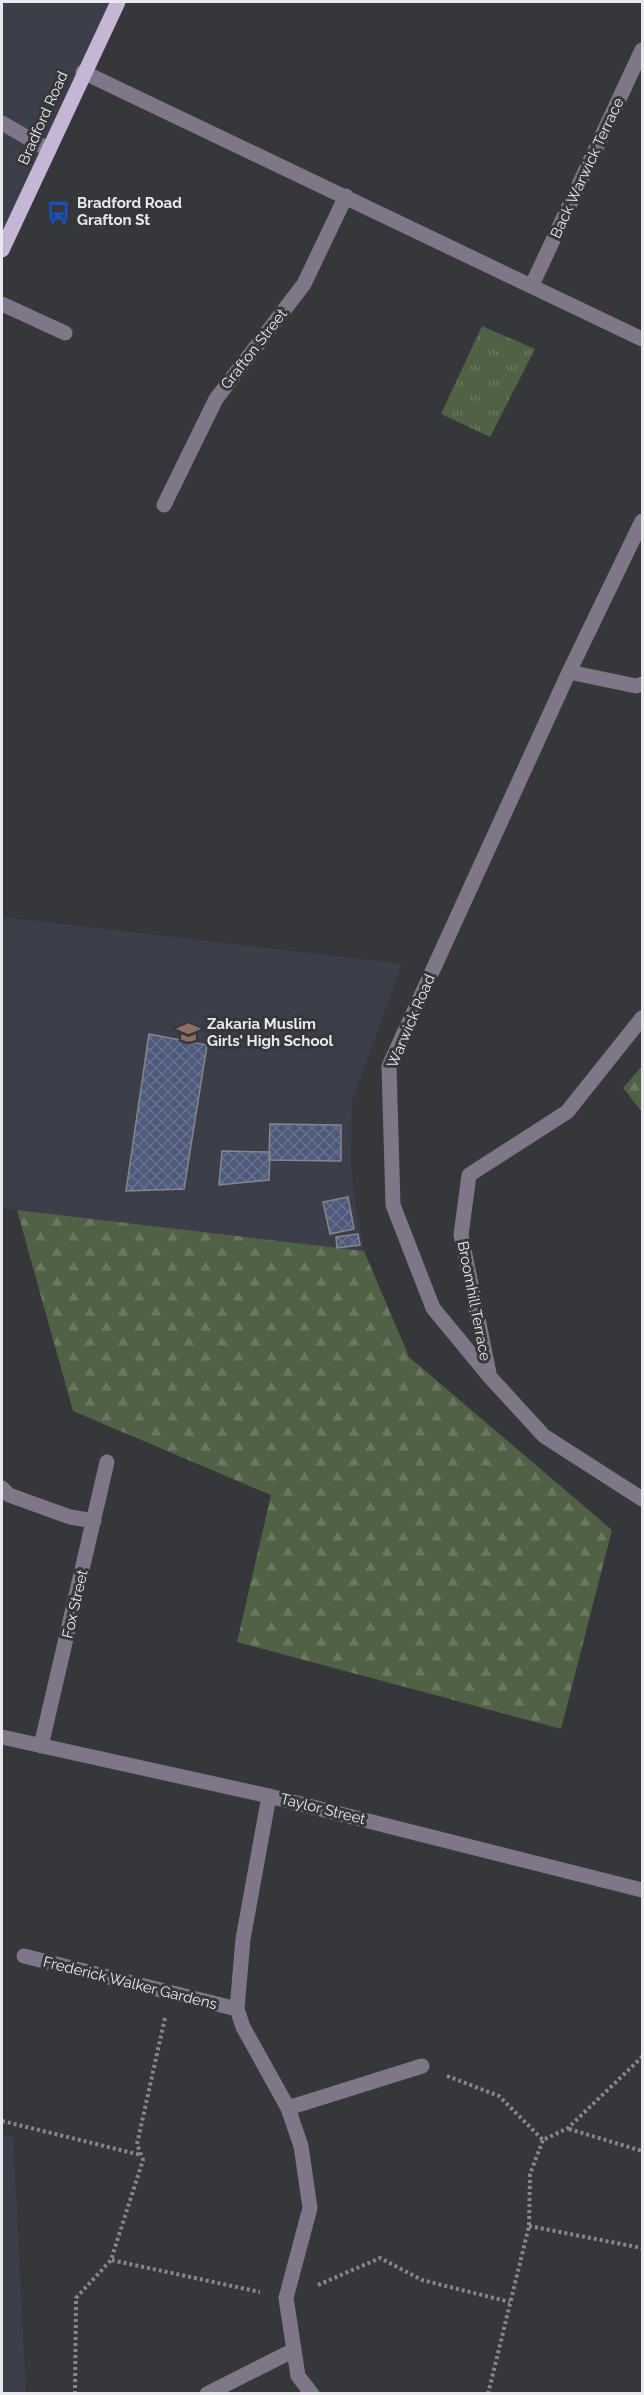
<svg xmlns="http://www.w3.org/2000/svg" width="644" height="2395" viewBox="0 0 644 2395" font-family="Raleway,sans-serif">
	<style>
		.built { fill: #3c3f4a }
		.forest { fill: url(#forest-firs) }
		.park { fill: url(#park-tufts) }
		.building { fill: url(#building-cross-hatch); stroke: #85878d; stroke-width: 1.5 }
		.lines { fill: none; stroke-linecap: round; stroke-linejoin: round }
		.path { stroke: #85878a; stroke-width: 4; stroke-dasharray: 3 3; stroke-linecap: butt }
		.minor { stroke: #7f7787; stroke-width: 15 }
		.major { stroke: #c6b6d6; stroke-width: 15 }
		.labels { text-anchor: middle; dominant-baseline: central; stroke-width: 6; stroke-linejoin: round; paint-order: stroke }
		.street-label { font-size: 15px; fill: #e8e9ec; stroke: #35373b }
		.poi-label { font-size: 15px; font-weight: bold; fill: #e8e9ec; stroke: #35373b; text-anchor: start }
	</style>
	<defs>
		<pattern id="forest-firs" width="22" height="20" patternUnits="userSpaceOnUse" patternTransform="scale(1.5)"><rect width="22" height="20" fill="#516146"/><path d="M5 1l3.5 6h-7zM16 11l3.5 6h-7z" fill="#6a7861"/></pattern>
		<pattern id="park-tufts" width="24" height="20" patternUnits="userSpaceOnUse" patternTransform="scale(1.5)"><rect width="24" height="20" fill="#516146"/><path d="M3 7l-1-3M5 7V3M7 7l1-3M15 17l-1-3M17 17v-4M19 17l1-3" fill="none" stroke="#6a7861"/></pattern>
		<pattern id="building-cross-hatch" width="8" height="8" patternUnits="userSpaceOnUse" patternTransform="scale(1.5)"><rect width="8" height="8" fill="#4e597b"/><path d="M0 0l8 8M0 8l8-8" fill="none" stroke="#68718e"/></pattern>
	</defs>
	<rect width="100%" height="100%" fill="#35373b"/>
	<!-- built -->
	<path class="built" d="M2,2H120L23,205L2,259Z
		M2,917L402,964L352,1101L351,1162L355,1203L364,1251L2,1208Z
		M2,2134L13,2137L26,2393H2Z"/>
	<!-- forest -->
	<path class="forest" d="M642,1066V1112L623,1088Z
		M17,1210L364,1251L409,1357L612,1530L561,1729L237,1642L271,1495L73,1411Z"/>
	<!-- park -->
	<path class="park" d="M482,326L535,349L490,437L441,414Z"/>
	<!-- building -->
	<path class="building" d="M149,1034L207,1045L184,1189L126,1191Z
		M270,1124L341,1125V1161L269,1160Z
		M222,1151L270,1152L269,1180L219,1185Z
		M348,1197L354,1229L330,1234L323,1202Z
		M358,1234L360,1245L337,1248L336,1237Z"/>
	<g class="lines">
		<!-- path -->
		<path class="path" d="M165,2018L137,2144L143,2160L111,2260L260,2292
			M447,2076L499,2096L543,2140L568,2128L642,2057
			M2,2121L141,2155
			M569,2129L642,2151
			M529,2226L642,2248
			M318,2285L380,2258L422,2280L510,2302
			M75,2394L76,2298L111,2260
			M488,2394L529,2226L530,2174L543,2140"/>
		<!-- minor -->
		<path class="minor" d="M83,72L642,339
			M2,123L49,150
			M532,285L642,50
			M2,304L65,333
			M164,505L216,399L304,284L346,196
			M642,521L569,672L389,1066L393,1205L433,1308L489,1376L544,1436L642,1499
			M569,672L636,686L642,684
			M489,1373L461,1235L469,1175L567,1112L642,1018
			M2,1488L9,1495L70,1517L94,1521
			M2,1737L269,1796L642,1890
			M41,1746L107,1462
			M269,1796L243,1939L237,2009L243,2027L288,2108L301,2146L310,2208L286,2298L298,2376L312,2394
			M24,1956L237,2009
			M288,2108L422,2066
			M207,2394L294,2350"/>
		<!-- major -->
		<path class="major" d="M2,250L118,2"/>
	</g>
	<!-- icons -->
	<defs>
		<symbol id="bus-bare" viewBox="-9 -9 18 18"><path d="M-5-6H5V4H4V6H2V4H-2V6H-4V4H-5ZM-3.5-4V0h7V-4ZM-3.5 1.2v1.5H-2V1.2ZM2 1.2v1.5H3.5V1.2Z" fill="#1a4fb4" stroke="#35373b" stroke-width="2.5" paint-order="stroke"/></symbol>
		<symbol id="school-bare" viewBox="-9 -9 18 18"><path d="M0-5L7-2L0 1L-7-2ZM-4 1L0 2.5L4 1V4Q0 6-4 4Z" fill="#8d6e63" stroke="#35373b" stroke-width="2.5" paint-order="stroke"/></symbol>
	</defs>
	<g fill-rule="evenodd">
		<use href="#bus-bare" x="42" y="196" width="33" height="33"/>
		<use href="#school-bare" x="172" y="1016" width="33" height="33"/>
	</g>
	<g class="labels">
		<!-- street labels -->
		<g class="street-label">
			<text transform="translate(43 118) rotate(-66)">Bradford Road</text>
			<text transform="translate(587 168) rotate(-65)">Back Warwick Terrace</text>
			<text transform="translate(254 349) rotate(-52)">Grafton Street</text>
			<text transform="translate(411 1021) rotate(-67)">Warwick Road</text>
			<text transform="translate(474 1301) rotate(79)">Broomhill Terrace</text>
			<text transform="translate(75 1604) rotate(-77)">Fox Street</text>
			<text transform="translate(323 1809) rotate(14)">Taylor Street</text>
			<text transform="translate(130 1983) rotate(14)">Frederick Walker Gardens</text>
		</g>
		<!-- poi labels -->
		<g class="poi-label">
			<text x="77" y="203">Bradford Road<tspan x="77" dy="17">Grafton St</tspan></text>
			<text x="207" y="1024">Zakaria Muslim<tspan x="207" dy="17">Girls' High School</tspan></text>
		</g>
	</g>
	<!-- border -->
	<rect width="644" height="2395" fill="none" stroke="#e8e9ec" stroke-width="6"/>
</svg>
